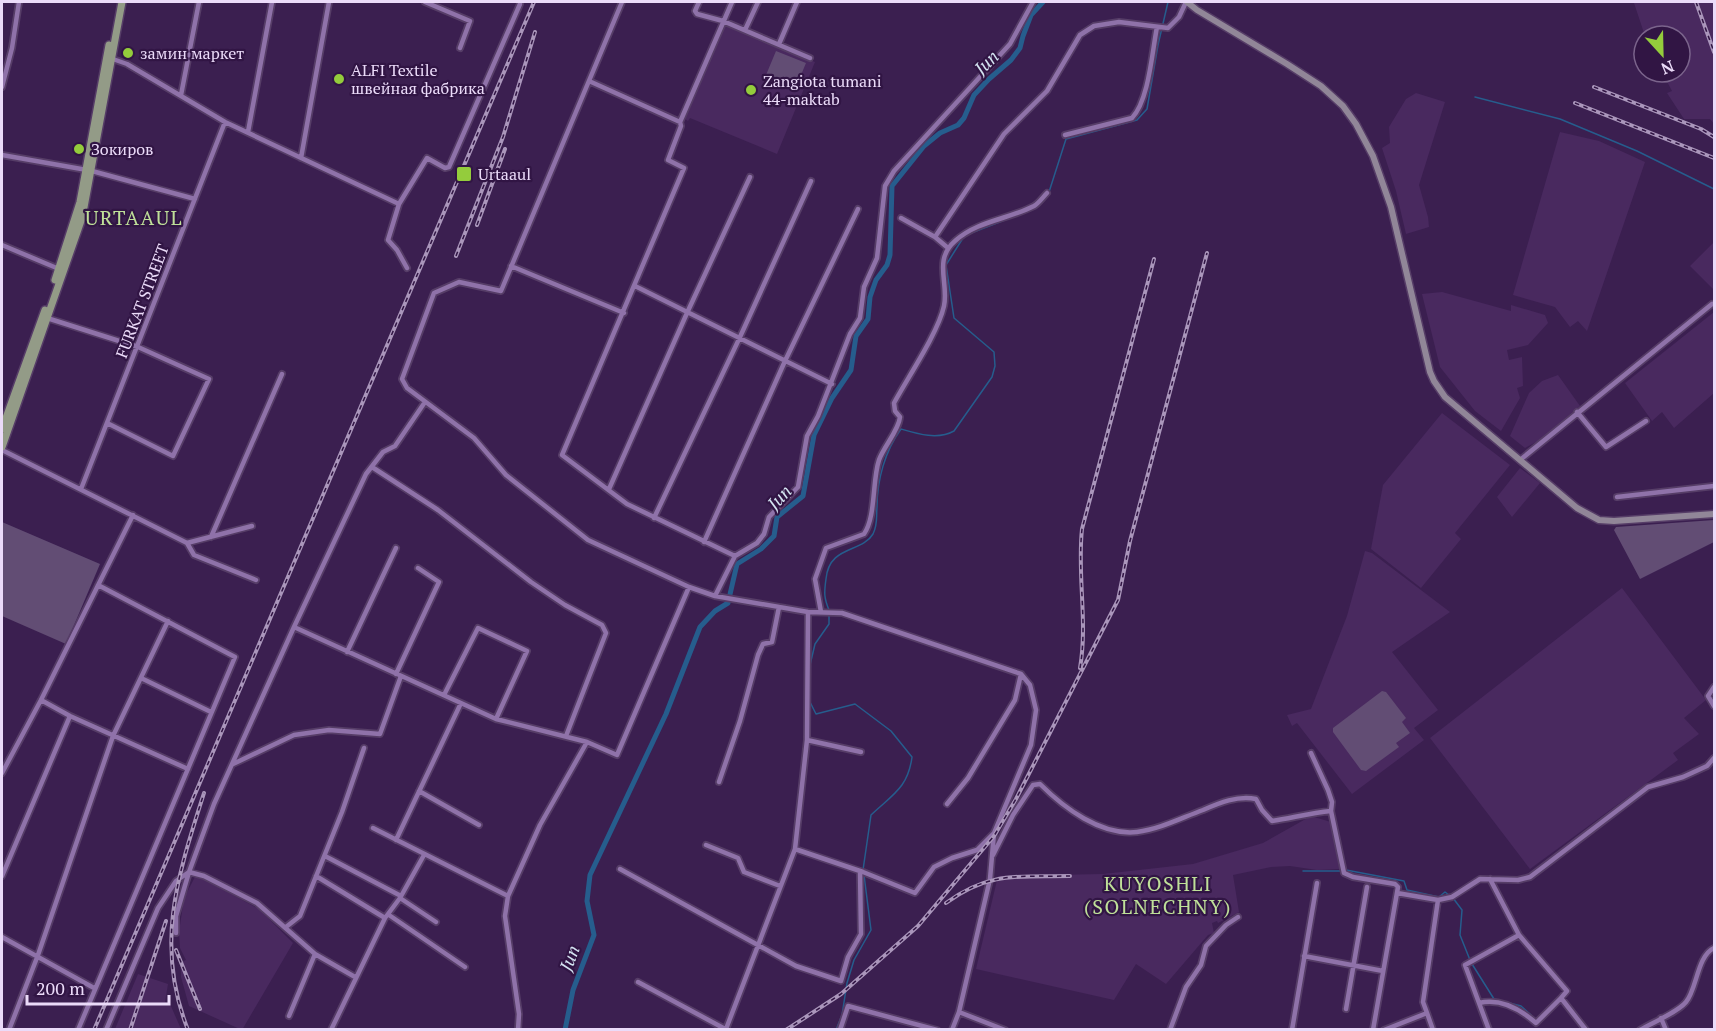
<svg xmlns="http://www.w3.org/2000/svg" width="1716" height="1031" viewBox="0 0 1716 1031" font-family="'PT Serif',serif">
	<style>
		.built { fill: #49295f }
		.green { fill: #624d74 }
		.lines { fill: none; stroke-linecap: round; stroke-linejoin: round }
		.stream { stroke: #265d8d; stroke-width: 1.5 }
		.canal { stroke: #265d8d; stroke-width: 5 }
		.minor-casing { stroke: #563d67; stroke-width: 8 }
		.secondary-casing { stroke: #563d67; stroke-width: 9 }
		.primary-casing { stroke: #563d67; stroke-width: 10 }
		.minor { stroke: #8f72a9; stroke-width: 4.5 }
		.secondary { stroke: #918698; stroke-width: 6 }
		.primary { stroke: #939b87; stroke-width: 7 }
		.rail-casing { stroke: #aa96bb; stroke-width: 4 }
		.rail { stroke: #311544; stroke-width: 1.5; stroke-dasharray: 4.5; stroke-linecap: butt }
		.poi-dot { fill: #94cc3c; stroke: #311544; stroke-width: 2 }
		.labels { text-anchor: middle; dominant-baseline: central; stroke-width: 4.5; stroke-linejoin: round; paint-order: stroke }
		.poi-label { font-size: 16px; fill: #ebdbf9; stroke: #311544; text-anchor: start }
		.street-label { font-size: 16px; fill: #ebdbf9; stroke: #311544 }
		.water-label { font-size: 18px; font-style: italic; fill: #d4e3f1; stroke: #311544 }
		.quarter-label { font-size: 20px; letter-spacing: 1.5px; fill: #bfe099; stroke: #311544 }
	</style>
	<rect width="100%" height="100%" fill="#3b1f50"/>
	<!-- built -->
	<path class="built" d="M1637,2H1714V124L1710,119H1684L1667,93L1672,91L1662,72H1680V36H1645L1634,3Z
		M725,25L815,62L777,154L690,118L688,121L685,119Z
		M1416,93L1445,102L1419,185L1428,217L1429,227L1406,234L1396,191L1382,148L1390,143L1389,127L1406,99Z
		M1560,132L1599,141L1645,162L1587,331L1578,321L1570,327L1555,307L1513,295Z
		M1714,242V290L1690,266Z
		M1442,292L1511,311V305L1545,315L1548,323L1528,345L1507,350L1509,360L1522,357L1523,386L1517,388L1520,398L1501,431L1475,411L1440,367L1422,294Z
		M1714,312V393L1674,428L1662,412L1652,421L1625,383Z
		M1558,375L1580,406L1538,441L1525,448L1510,436L1529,393L1542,381Z
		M1442,413L1510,465L1455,533L1461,539L1421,588L1371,549L1383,485Z
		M1520,468L1540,483L1512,517L1497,497Z
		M1365,551L1372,553L1450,612L1392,652L1438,710L1414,728L1424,740L1352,794L1297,723L1292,726L1287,715L1311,709L1347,616Z
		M1622,588L1706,700L1684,718L1699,734L1673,753L1678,760L1530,869L1430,738Z
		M1311,816L1334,823L1341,869L1317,870L1290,866L1271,867L1233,875L1239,912L1218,923L1217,921L1212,923L1214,933L1208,935L1166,984L1136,964L1114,1000L976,969L998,876L1103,874L1193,864L1263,843Z
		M196,875L259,909L293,943L242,1030L189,1006L181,977V962L186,960L180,948L179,932L184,898Z
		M138,974L168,984L165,1002L170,1004L181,1029H115Z"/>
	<!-- green -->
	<path class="green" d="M776,51L806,63L796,87L766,75Z
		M1714,520V542L1640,579L1614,530L1616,527Z
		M2,522L100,564L66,644L2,616Z
		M1382,691L1386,692L1406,718L1402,722L1410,733L1396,743L1399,747L1366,771L1361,770L1333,732V728Z"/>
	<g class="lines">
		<!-- stream -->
		<path class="stream" d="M1475,97L1560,119L1637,151L1714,189
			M1049,192L1066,139L1137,120L1147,109L1158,45L1168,2
			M1025,212L1036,208L1047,196
			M966,235L1015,216
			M829,610C824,598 824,593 826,579C829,545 862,553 873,534C878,524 876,518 877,507C877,480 885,451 901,429C918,434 938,440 954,431L992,377L995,366L994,352L954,318L946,265L963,238
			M810,665L815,644L829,624V615
			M810,702L816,714L855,704L891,731L912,757C908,788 892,795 871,815L863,870
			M1346,870L1404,881L1407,890L1439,897L1445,892L1449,895
			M1303,871H1341
			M1453,898L1462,910L1460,935L1470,960
			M1472,964L1494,999L1521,1006L1531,1015
			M836,1030L842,1015L847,983L854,960L871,930L864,875"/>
		<!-- canal -->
		<path class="canal" d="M565,1030L573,990L594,935L587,901L590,875L666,714L700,627L715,611L728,603L737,564L761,549L774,536L777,517L803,496L814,435L832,398L851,370L856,336L868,319L870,297L876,280L887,265L890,255L892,186L924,146L940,133L958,125L964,118L974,95L989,79L1011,60L1020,48L1023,36L1031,15L1043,2"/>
		<defs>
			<path id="minor" d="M425,2L470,21L460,48
				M622,2L501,291L459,282L434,293L402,379L407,388L474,438L506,475L588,540L689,587L715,596L808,612L842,613L1021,674L1030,685L1036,710L1031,745L994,833L977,850L952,858L934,867L915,893L863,872L795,849
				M699,2L695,11L697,14L723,21L810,58
				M732,2L680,122L681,126L668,160L684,168L562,455L627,504L735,556
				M745,30L758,2
				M779,44L797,2
				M110,58L127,64L225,122L399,204
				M589,81L680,122
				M2,87L12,48L19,2
				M181,95L199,2
				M248,132L272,2
				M1065,135L1132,118C1149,100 1152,52 1157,27
				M2,155L87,170
				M301,158L329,2
				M92,171L195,199
				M901,218L935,237
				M2,245L59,269
				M948,248L935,237L1004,134L1047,91L1080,35L1094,26L1119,22L1168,28L1179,17L1186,2
				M511,266L624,313
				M407,268L397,250L388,240L399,204L427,158L445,168L449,167L520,4
				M635,286L832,384
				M47,318L138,347L209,379L173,456L107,423
				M1577,412L1606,447L1646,421
				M2,450L187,543
				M1520,460L1712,304
				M372,467L438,510L531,582L565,605L602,625L606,633L566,736
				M81,489L225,122
				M609,489L687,313L750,177
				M1617,497L1714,486
				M654,518L740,337L811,181
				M211,537L282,374
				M704,542L785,361L858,209
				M187,543L194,555L256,580
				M187,543L252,526
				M715,596L735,556L757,543L764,534L769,517L798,487L807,436L818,416L850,334L860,318L864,287L877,258L885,186L894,171L1010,44L1033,2
				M821,612L815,579L826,548L864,534C876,517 872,481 879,460C884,446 899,430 900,417L895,411L894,403C908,377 938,333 944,306C949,283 933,260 955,241C977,221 1009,219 1034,206C1039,203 1043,197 1047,193
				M294,627L496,719L587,742L617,755L689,587
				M347,652L396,548
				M396,674L439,582L418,568
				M141,678L211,712
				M1714,687L1708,696L1714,706
				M444,695L478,628L527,651L496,719
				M41,700L70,716L188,769
				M807,740L861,752
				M1311,753L1328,790L1332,802L1331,811L1344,873L1353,877L1395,884L1398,887L1373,1030
				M233,764L294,735L329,730L380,734L401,676
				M2,773L41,700L133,515
				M719,782L740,721L758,655L763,644L772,642L779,607
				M419,791L479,825
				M947,804L968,778L1015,700L1021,674
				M373,828L508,896
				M396,840L461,703
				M706,845L738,858L744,872L780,886
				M993,855L1013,815L1033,785L1040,784C1064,808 1101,836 1137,832C1160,829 1181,818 1203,810C1219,803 1238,795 1256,799L1262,810L1272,821C1292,818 1310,813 1331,811
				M325,856L401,896
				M620,869L796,966L841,981L848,957L861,934L860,871
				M189,872L204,876L257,903L315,954L355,977
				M2,876L70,716
				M316,876L385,918
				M1490,879L1519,935
				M1397,893L1438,900L1452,897L1480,879L1518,880L1530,877L1648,787L1683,777L1707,766L1714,758
				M400,898L436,922
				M389,915L465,967
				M286,927L300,916L342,812L364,748
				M176,933V916L189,872L214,804L294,627L366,474L383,452L395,446L425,402
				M2,937L94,988
				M1304,956L1383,971
				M638,982L727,1030
				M1479,1003C1500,998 1520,1009 1536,1023L1561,998L1586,1030
				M1346,1009L1367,887
				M959,1012L1005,1030
				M1427,1013L1423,1002L1438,900
				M289,1016L315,954
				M1661,1018L1666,1030
				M726,1029L795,849L807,740L808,612
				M9,1030L38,955L113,736L168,621
				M78,1030L235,657L98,585
				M106,1030L158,908L176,881L189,872
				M331,1030L385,918L400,898L424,855
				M518,1030L519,1014L505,916L508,896L540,825L587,742
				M840,1030L848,1006L937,1030
				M952,1030L959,1012L990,879L994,833
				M1170,1030L1186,987L1201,965L1206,946L1226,925L1238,917
				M1292,1030L1317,883
				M1384,1030L1427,1013L1433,1030
				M1489,1030L1465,965L1519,935L1567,991L1561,998
				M1640,1030C1653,1022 1677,1013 1686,1002C1697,989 1697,956 1714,948"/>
			<path id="secondary" d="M1187,2L1197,10L1287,64L1321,86L1343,106L1356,124L1373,156L1391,207L1430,372L1434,381L1445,397L1577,508L1599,520L1614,521L1714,514"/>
			<path id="primary" d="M55,280L80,202L109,45
				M2,429L45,310
				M2,447L82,218L122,2"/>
		</defs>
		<!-- minor casing -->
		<use href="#minor" class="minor-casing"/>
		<!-- secondary casing -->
		<use href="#secondary" class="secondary-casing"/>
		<!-- primary casing -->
		<use href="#primary" class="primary-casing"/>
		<!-- minor -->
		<use href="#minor" class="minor"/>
		<!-- secondary -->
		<use href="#secondary" class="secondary"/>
		<!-- primary -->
		<use href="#primary" class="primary"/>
		<defs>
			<path id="rail" d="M1696,2L1714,52
				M1594,87L1701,129L1714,137
				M1575,103L1714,158
				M477,225L505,149
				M456,256L503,137L535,32
				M1080,668C1088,622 1077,575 1082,529L1154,259
				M946,903C990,871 1019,877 1070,876
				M176,950L200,1009
				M94,1030L534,2
				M130,1030L166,921
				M188,1030C154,944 178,875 204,793
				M786,1030L841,994L918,926L994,836L1016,799L1118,600L1130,541L1207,253"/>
		</defs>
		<!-- rail casing -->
		<use href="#rail" class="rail-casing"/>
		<!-- rail -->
		<use href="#rail" class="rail"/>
	</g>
	<!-- markers -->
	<g class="poi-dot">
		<circle cx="128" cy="53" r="6"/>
		<circle cx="339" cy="79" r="6"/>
		<circle cx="751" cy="90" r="6"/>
		<circle cx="79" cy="149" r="6"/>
		<rect x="456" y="166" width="16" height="16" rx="3"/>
	</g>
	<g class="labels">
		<!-- poi labels -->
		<g class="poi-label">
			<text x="140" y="53">замин маркет</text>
			<text x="351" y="70">ALFI Textile<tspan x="351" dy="18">швейная фабрика</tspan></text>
			<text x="763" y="81">Zangiota tumani<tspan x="763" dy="18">44-maktab</tspan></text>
			<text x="91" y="149">Зокиров</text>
			<text x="478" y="174">Urtaaul</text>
		</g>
		<!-- street labels -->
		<g class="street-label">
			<text transform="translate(142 301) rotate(-69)">FURKAT STREET</text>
		</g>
		<!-- water labels -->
		<g class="water-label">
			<text transform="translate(986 62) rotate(-45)">Jun</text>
			<text transform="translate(779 497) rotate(-48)">Jun</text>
			<text transform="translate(569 958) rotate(-69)">Jun</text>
		</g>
		<!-- quarter labels -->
		<g class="quarter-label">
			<text x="134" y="217">URTAAUL</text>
			<text x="1158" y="883">KUYOSHLI<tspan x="1158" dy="23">(SOLNECHNY)</tspan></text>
		</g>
	</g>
	<!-- border -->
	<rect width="1716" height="1031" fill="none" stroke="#ebdbf9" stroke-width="6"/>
	<!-- north arrow -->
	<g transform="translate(1662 54) rotate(158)"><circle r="28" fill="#311544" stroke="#7b648c" stroke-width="1.5"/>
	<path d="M0-4.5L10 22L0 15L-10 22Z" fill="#94cc3c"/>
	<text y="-9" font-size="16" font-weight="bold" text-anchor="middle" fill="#ebdbf9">N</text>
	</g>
	<!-- scale -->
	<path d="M27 995v9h142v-9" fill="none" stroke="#ebdbf9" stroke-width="3"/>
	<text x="36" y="995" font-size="18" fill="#ebdbf9" stroke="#311544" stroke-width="4.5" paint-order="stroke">200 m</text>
</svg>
